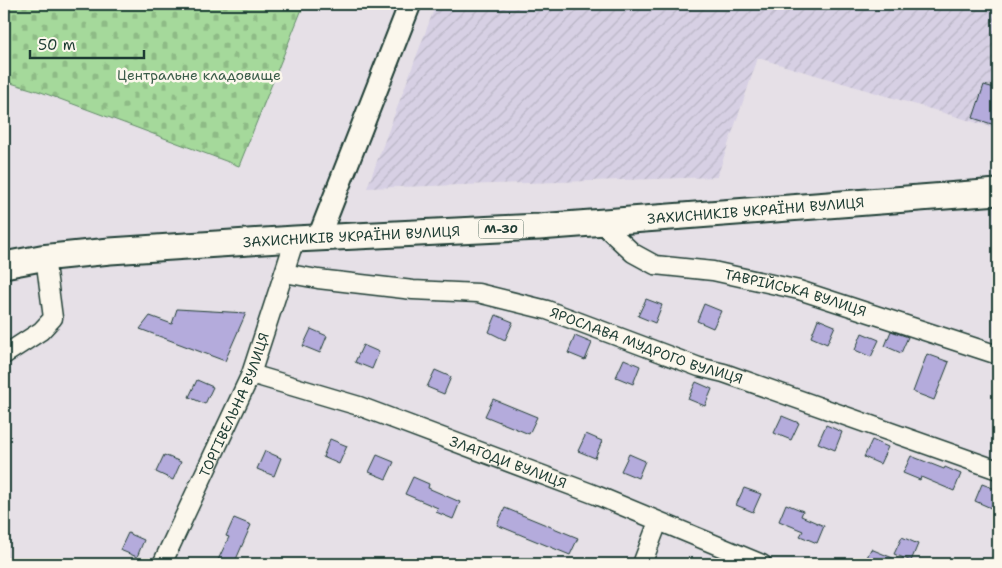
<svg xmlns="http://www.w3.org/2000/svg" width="1002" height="568" viewBox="0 0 1002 568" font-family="'Shantell Sans',sans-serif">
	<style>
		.industrial { fill: url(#industrial-furrows) }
		.cemetery { fill: url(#cemetery-stones); stroke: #628b68 }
		.building { fill: #b4abdc; stroke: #1f3d34 }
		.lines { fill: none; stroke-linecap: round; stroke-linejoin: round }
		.minor-casing { stroke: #1f3d34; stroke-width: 21 }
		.major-casing { stroke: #1f3d34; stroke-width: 25 }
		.highway-casing { stroke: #1f3d34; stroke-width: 29 }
		.minor { stroke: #fbf7ec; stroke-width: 18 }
		.major { stroke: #fbf7ec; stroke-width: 21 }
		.highway { stroke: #fbf7ec; stroke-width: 25 }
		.labels { text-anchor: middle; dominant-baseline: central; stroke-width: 5; stroke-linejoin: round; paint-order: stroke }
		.shield { fill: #fbf7ec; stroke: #61756b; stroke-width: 1 }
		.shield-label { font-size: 12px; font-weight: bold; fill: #1f3d34 }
		.park-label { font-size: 14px; fill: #3a5c49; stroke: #fbf7ec }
		.street-label { font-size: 14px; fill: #1f3d34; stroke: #fbf7ec }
	</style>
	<defs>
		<pattern id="industrial-furrows" width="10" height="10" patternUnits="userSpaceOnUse" patternTransform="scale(1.25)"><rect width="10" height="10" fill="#d7d0e4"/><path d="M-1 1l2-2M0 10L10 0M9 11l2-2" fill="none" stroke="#b8b4c4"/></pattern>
		<pattern id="cemetery-stones" width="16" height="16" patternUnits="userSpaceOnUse" patternTransform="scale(1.25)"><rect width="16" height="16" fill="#a5d99b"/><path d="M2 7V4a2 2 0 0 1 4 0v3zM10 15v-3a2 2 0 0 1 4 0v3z" fill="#8ebb86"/></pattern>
	</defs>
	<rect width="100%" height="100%" fill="#e6e0e7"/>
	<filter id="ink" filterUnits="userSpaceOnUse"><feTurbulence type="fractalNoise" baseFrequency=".02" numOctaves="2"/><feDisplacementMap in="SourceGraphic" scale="10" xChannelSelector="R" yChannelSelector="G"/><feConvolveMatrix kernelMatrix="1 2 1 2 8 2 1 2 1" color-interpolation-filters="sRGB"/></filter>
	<g filter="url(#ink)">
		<!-- industrial -->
		<path class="industrial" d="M436,4H998V129L758,58L717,177L367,188Z"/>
		<!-- cemetery -->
		<path class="cemetery" d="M4,4H304L239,166L41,92L4,81Z"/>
		<!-- building -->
		<path class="building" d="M984,85L998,89V126L973,118Z
			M646,299L662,305L655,323L638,316Z
			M704,304L721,311L713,328L697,321Z
			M177,309L246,313L225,361L140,329L150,316L172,324Z
			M496,315L513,322L505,340L489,332Z
			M818,319L835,326L827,344L811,337Z
			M311,329L327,336L320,353L303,346Z
			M891,331L908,337L901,353L885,346Z
			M862,333L879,340L871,357L855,350Z
			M575,336L592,343L585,360L568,353Z
			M363,345L379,352L372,369L355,362Z
			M927,354L949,362L934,400L913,392Z
			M624,359L640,366L633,384L616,377Z
			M435,370L451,377L444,394L427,387Z
			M197,380L213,387L205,404L189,397Z
			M696,382L712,389L705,406L688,399Z
			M493,399L537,417L529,434L485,416Z
			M782,416L799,423L791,440L774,433Z
			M826,425L842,432L835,450L818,443Z
			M586,434L602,441L595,458L578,451Z
			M330,439L347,446L339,464L323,457Z
			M872,440L888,447L880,464L864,457Z
			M265,451L281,458L274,476L257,469Z
			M629,454L645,461L638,478L621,471Z
			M164,455L181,462L173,480L156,472Z
			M377,455L394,462L386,479L369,472Z
			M911,456L944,469L945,467L961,474L954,491L921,477L920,480L903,473Z
			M413,477L429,484L428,488L460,502L453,519L436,512L438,508L405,494Z
			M982,484L998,490L991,508L975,501Z
			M744,488L761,494L753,512L736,505Z
			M786,504L803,511L801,516L824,526L817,543L800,536L803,531L779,521Z
			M505,508L578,538L570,555L497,525Z
			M234,518L251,525L234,564H216L229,537L226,536Z
			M128,533L144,540L137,557L120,550Z
			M902,537L918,544L911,561L894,554Z
			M871,549L907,564H864Z"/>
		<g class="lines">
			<defs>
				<g id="minor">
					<path id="s1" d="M600,222L633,253L655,265L713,271L799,290L998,355"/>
					<path id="s2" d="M284,273L318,279L413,290L478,293L547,310L699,367L724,373L998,470"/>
					<path d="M4,355L41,331L53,318L45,257"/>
					<path id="s3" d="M251,374L359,406L596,495L762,564"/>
					<path id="s4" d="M162,564L251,374L295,239"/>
					<path d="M642,564L658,522"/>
				</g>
				<path id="major" d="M318,239L410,4"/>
				<g id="highway">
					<path id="s5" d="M4,265L41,258L110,251L295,239L539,227L998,192"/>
				</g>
			</defs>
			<!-- minor casing -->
			<use href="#minor" class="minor-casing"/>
			<!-- major casing -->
			<use href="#major" class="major-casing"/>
			<!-- highway casing -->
			<use href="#highway" class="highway-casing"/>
			<!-- minor -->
			<use href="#minor" class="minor"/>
			<!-- major -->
			<use href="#major" class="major"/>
			<!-- highway -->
			<use href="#highway" class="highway"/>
		</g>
	</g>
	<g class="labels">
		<!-- shield labels -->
		<rect class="shield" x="478.5" y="219.5" width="45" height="19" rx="4"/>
		<g class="shield-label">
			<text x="501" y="229">М-30</text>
		</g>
		<!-- park labels -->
		<g class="park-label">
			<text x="199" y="75">Центральне кладовище</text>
		</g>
		<!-- street labels -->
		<g class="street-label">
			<text stroke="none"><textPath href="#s5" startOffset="754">ЗАХИСНИКІВ УКРАЇНИ ВУЛИЦЯ</textPath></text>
			<text stroke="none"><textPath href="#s5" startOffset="349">ЗАХИСНИКІВ УКРАЇНИ ВУЛИЦЯ</textPath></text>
			<text stroke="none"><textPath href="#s1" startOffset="214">ТАВРІЙСЬКА ВУЛИЦЯ</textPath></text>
			<text stroke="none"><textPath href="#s2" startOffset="372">ЯРОСЛАВА МУДРОГО ВУЛИЦЯ</textPath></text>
			<text stroke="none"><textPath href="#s4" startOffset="175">ТОРГІВЕЛЬНА ВУЛИЦЯ</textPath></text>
			<text stroke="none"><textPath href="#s3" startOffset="272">ЗЛАГОДИ ВУЛИЦЯ</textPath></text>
		</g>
	</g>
	<!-- margin -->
	<rect width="1002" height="568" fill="none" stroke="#fbf7ec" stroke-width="20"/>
	<rect x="10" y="10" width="982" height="548" fill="none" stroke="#1f3d34" stroke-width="2" filter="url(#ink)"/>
	<!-- scale -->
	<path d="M30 50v8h114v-8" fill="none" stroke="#1f3d34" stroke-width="2.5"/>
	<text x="38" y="50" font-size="15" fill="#1f3d34" stroke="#fbf7ec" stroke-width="4" paint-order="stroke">50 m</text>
</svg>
